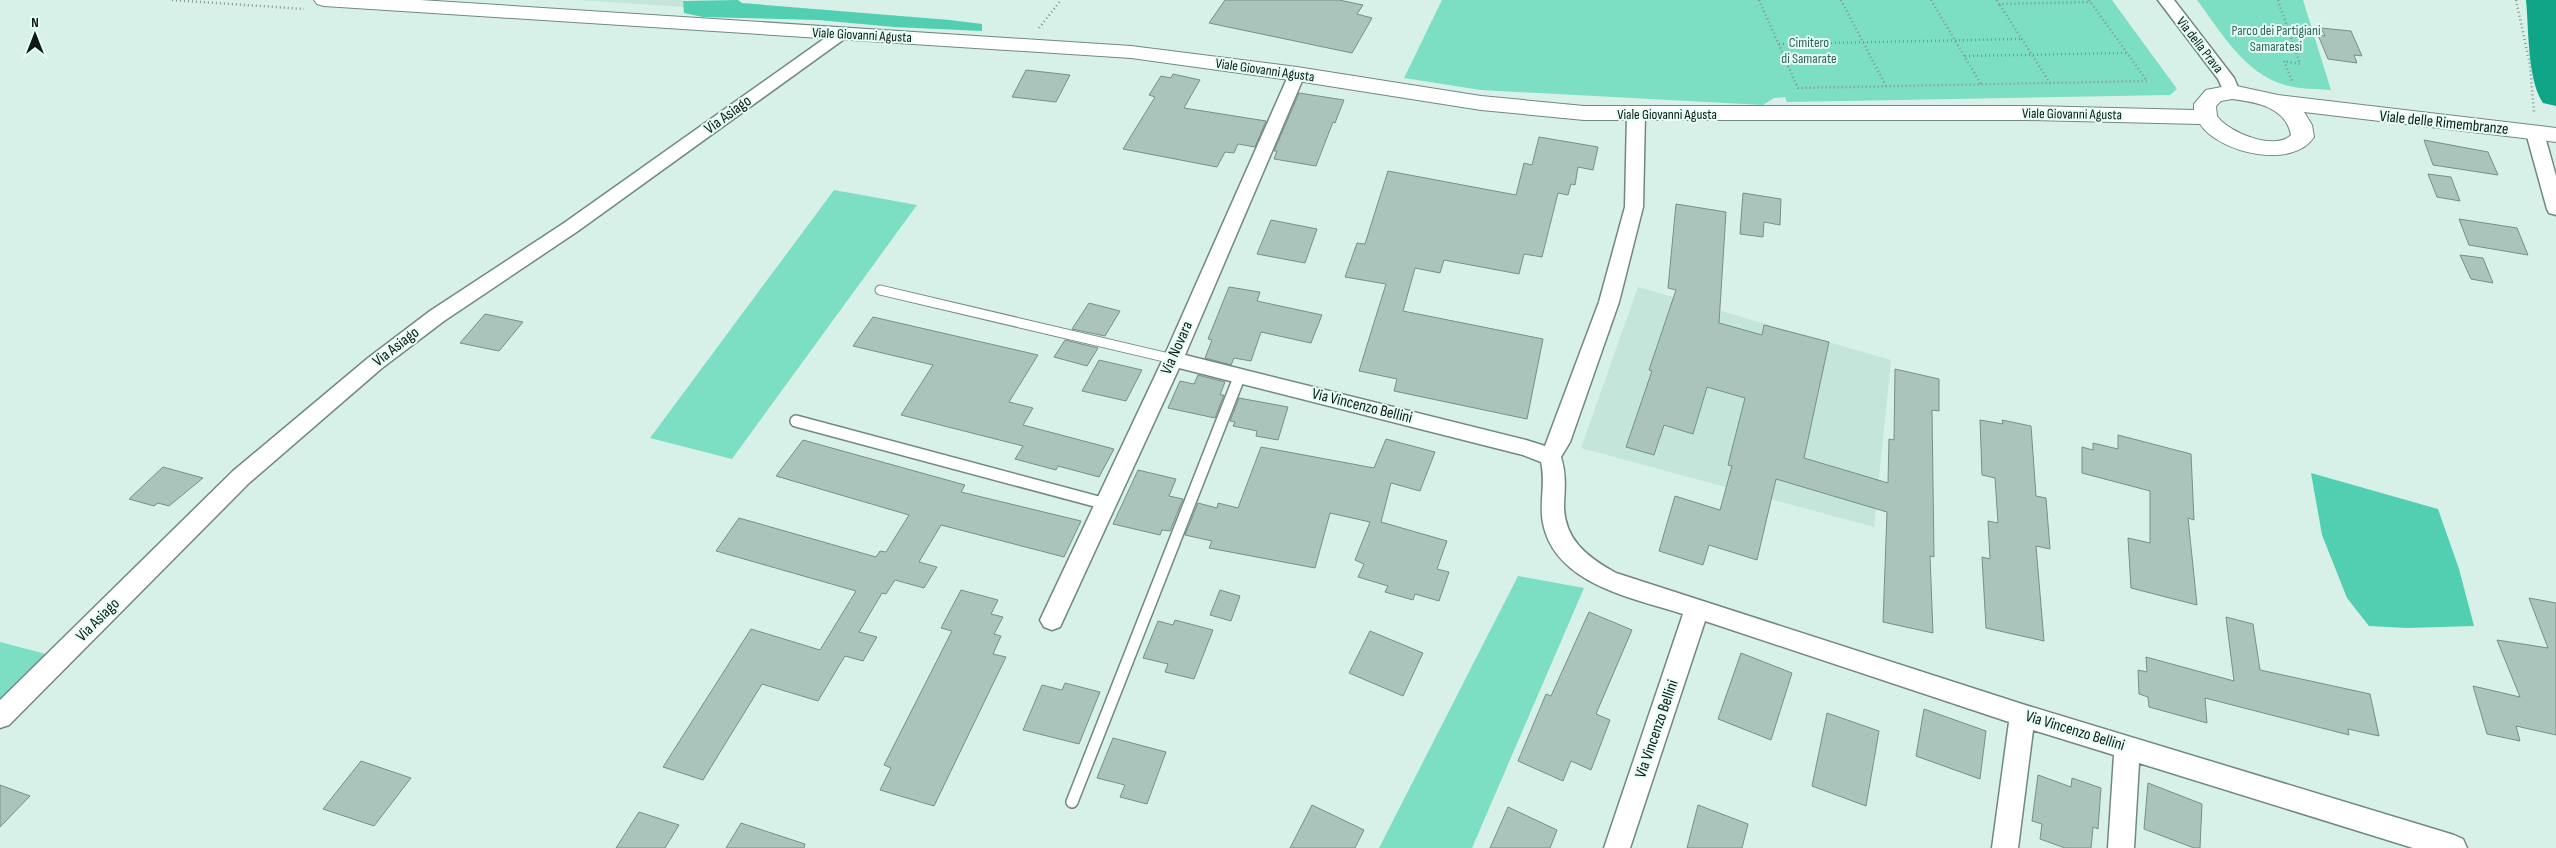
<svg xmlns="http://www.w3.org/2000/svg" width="2556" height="848" viewBox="0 0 2556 848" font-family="'Sofia Sans Condensed',sans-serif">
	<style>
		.built { fill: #c3e5da }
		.green { fill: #7cdec3 }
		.forest { fill: #52cfb0 }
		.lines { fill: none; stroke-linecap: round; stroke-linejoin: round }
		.river { fill: #11a588; fill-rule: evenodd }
		.building { fill: #aac3bb; stroke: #778f87 }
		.lane-far1-casing { stroke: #718880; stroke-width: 11 }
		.lane-casing { stroke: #718880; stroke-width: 14 }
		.street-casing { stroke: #718880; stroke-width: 3 }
		.secondary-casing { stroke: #718880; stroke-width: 2 }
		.path { stroke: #82958f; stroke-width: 2.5; stroke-dasharray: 1 3; stroke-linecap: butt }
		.lane-far1 { stroke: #fff; stroke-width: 9 }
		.lane { stroke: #fff; stroke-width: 11 }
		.street { fill: #fff; fill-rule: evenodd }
		.secondary { fill: #fff; fill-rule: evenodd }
		.labels { text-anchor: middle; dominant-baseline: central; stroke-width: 4; stroke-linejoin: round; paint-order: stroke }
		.far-park-label { font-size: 14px; fill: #2f6355; stroke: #e5fef6 }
		.far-street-label { font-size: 14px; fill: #0f1816; stroke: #e5fef6 }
		.street-label { font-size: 16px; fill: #0f1816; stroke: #e5fef6 }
	</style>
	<rect width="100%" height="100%" fill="#d7f1e9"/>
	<!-- built -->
	<path class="built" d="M577,0H683L684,7Z
		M1638,287L1891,360L1874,527L1581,448Z"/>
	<!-- green -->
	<path class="green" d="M1442,0H2112L2177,89L2170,95L1787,102L1785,97L1774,98L1763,105L1481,90L1404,78Z
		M2197,0H2303L2331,90C2317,89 2299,89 2285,85C2244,73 2221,32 2197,0Z
		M834,190L917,205L732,459L650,438Z
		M1518,576L1584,588L1472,848H1379Z
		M0,642L46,654L0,699Z"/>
	<!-- forest -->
	<path class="forest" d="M738,0L742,3L950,20L982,24V31L894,27L818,20L703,17L684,13L683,1Z
		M2311,473L2438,509L2459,569L2474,626L2407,628L2369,626L2347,598L2322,535Z"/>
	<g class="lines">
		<!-- river -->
		<path class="river" d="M2526,0H2556V106L2543,103C2527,79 2529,29 2526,0Z"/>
	</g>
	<!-- building -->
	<path class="building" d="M1225,0H1339L1363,5L1357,14L1372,18L1352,53L1209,23Z
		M2321,28L2351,31L2362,56L2354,55L2357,63L2328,59L2318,35L2325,36Z
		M1026,70L1070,75L1056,102L1012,97Z
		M1173,74L1200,80L1184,108L1266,121L1255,147L1238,144L1234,153L1225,152L1217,167L1123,149L1155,97L1149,95L1161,76L1171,78Z
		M1299,93L1344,100L1335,123L1333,122L1316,166L1274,159L1277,151H1274Z
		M1539,137L1598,147L1593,170L1578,167L1575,185L1571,184L1568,195L1558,193L1542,257L1524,254L1519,274L1444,260L1440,273L1415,268L1403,311L1543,339L1527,419L1394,391L1397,379L1359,371L1386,284L1345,277L1357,243L1365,244L1388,171L1516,195L1524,163L1532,165Z
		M2424,140L2488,152L2498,175L2433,165Z
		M2428,174L2451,177L2460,201L2437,197Z
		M1743,193L1781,199L1780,225L1764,222L1763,237L1740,234Z
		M1676,204L1726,212L1719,323L1762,335L1764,325L1829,342L1804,458L1888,483L1889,439L1894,440L1895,369L1939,379V411L1932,410L1934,557L1930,556L1933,633L1883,622L1887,512L1776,479L1757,560L1709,545L1703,565L1659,551L1675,496L1720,510L1732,466L1728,465L1745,398L1707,387L1693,434L1664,425L1654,455L1626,447L1652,371L1649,370L1676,290L1668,288Z
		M2459,219L2517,228L2528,255L2469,245Z
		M1271,220L1317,229L1305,263L1257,254Z
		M2460,255L2483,258L2493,283L2471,279Z
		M1229,287L1260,292L1257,301L1322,315L1311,343L1261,332L1251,361L1234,358L1231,365L1205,358L1212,340L1208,339Z
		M1089,303L1120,311L1105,336L1072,329Z
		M485,314L523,322L499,351L460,343Z
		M873,317L1038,355L1009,402L1033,408L1023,425L1114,449L1099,477L1058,466L1056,470L1015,459L1023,446L901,415L933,365L853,346Z
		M1065,340L1098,348L1087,366L1054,357Z
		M1099,360L1142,370L1126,401L1082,391Z
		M1198,375L1225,382L1220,395H1224L1215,418L1168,408L1180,381L1194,384Z
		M1239,398L1288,407L1278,440L1256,436L1257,431L1233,426L1235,422L1230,421Z
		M1980,420L2003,424L2002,420L2031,426L2036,496L2046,498L2050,549L2036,546L2044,641L1986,628L1982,557L1990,559L1988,521L1998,523L1995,478L1982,475Z
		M2118,435L2191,454L2194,520L2188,518L2197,605L2131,588L2128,538L2150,543V491L2082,473V447L2093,450V443L2118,449Z
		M1386,439L1435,452L1420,491L1391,483L1381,522L1447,541L1437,569L1449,572L1439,601L1415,594L1413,600L1385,592L1388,586L1358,577L1364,564L1355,560L1370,522L1330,513L1315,568L1209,548L1212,541L1185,535L1198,503L1217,508L1218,503L1238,508L1261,447L1374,468Z
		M803,440L965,485L961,492L1081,521L1064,557L941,525L919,562L937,567L924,588L895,580L886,594L882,593L859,632L877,637L863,661L845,656L818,701L762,684L703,780L663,767L751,629L820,650L856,591L716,551L739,518L876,557L880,551L886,552L909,515L776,476Z
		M163,467L203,478L169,506L158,503L154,506L129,499Z
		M1138,470L1176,479L1169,496L1183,499L1170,531L1162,530L1160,535L1113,524Z
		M961,590L998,600L991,614L1003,617L994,634L1001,636L993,654L1006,657L934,806L880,790L891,768L884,765L952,631L941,628Z
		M1220,590L1240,596L1231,621L1210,615Z
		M2529,598L2556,603V735L2516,726L2520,741L2487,734L2473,686L2520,697L2497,640L2548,648Z
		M1589,612L1632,630L1596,714L1610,720L1591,770L1571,761L1563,781L1518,761L1546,694L1551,696Z
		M2226,617L2253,624L2260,670L2370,694L2379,736L2348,729L2349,735L2205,698L2207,723L2149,707L2148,697L2139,694L2138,670L2147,672L2146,657L2234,681Z
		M1175,620L1213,630L1194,679L1165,672L1168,664L1143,658L1158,621L1173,625Z
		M1370,631L1423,653L1403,696L1349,673Z
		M1741,653L1792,673L1771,740L1718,719Z
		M1065,683L1100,692L1079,744L1023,730L1042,685L1062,690Z
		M1924,709L1986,731L1980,779L1916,756Z
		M1827,713L1879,731L1866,806L1812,786Z
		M1113,738L1166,752L1147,804L1120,797L1125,785L1097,778Z
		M361,761L411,778L374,826L323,809Z
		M2038,775L2071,787L2072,778L2101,788L2098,829L2093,827L2091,848H2065L2040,839L2042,824L2032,821Z
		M2148,783L2202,804L2200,848H2194L2144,829Z
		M0,785L30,796L0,827Z
		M1312,805L1364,830L1355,848H1290Z
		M1698,805L1748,824L1742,848H1687Z
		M1508,807L1557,830L1550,848H1490Z
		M639,812L679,825L665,848H616Z
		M741,823L805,844L804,848H726Z"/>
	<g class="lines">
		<defs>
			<path id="lane-far1" d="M880,290L1173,359"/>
			<path id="lane" d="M796,421L1106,504
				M1072,802L1240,375"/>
			<path id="street" d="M2158,0H2174L2234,78L2240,92L2238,96H2226L2218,79Z
				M841,29L847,31L849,34L847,37L578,231L444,321L382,368L249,483L9,725L0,728V700L233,471L368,358L430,311L564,223L835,31Z
				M1297,69L1303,70L1305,74L1185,355L1526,440L1545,446L1599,302L1625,207L1627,114L1630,110H1642L1645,114L1643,207L1619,302L1570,442L1561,457C1566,473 1565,487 1564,503C1563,539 1587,557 1616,573L2022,704L2454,835L2463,839L2467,848H2413L2139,763L2134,848H2108L2114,755L2033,730L2018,848H1992L2009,722L1705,621L1630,848H1604L1683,614C1634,598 1555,585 1543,523C1539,503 1546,483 1541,462L1523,455L1179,368L1060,627L1052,630L1044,627L1040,620L1163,359L1289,74L1291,70Z
				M2535,127L2541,129L2544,133L2556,176V215L2549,213L2547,209L2526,133L2529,129Z"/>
			<path id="secondary" d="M314,0H420L1131,46L1297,67L1481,96L1584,106H2027L2194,110V104L2206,90L2232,85L2278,95L2556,128V142L2304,112L2312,125L2314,137C2293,170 2219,153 2200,124L2027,120H1584L1481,110L1297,81L1131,58L324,6L317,4ZM2232,99C2256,102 2286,107 2291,135C2275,151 2229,133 2217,116L2216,106L2221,101Z"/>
		</defs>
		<!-- lane-far1 casing -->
		<use href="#lane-far1" class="lane-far1-casing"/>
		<!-- lane casing -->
		<use href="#lane" class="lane-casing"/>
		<!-- street casing -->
		<use href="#street" class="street-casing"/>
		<!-- secondary casing -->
		<use href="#secondary" class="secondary-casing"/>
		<!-- path -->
		<path class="path" d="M172,0L304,9
			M1759,0L1798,88L2147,81L2089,0
			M1841,0L1886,86
			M1931,0L1981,84
			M1997,0L1999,4L2091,2
			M2278,0L2300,64L2284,61L2293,83
			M2516,0L2530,65L2534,112
			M2000,5L2050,83
			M1039,28L1061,0
			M1779,44L2022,39
			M1965,56L2126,53"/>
		<!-- lane-far1 -->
		<use href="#lane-far1" class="lane-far1"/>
		<!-- lane -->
		<use href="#lane" class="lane"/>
		<!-- street -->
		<use href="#street" class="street"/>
		<!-- secondary -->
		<use href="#secondary" class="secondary"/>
	</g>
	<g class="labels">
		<!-- far-park labels -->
		<g class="far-park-label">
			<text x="2276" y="30">Parco dei Partigiani<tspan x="2276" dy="16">Samaratesi</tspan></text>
			<text x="1809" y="42">Cimitero<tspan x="1809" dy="16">di Samarate</tspan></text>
		</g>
		<!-- far-street labels -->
		<g class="far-street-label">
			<text transform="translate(862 35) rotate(3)">Viale Giovanni Agusta</text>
			<text transform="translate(2200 45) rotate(52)">Via della Prava</text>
			<text transform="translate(1265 70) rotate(8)">Viale Giovanni Agusta</text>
			<text x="1667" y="114">Viale Giovanni Agusta</text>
			<text transform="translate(2072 114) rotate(1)">Viale Giovanni Agusta</text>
		</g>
		<!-- street labels -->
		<g class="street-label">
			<text transform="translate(728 115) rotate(-36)">Via Asiago</text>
			<text transform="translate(2444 123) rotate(6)">Viale delle Rimembranze</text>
			<text transform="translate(396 347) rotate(-38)">Via Asiago</text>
			<text transform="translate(1177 348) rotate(-66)">Via Novara</text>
			<text transform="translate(1362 406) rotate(14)">Via Vincenzo Bellini</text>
			<text transform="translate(98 620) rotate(-45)">Via Asiago</text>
			<text transform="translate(1657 729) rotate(-71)">Via Vincenzo Bellini</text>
			<text transform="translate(2075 731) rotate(17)">Via Vincenzo Bellini</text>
		</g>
	</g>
	<!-- north arrow -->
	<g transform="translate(35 35)" stroke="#e5fef6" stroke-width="4" paint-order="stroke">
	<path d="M0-4L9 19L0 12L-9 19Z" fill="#0f1816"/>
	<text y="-8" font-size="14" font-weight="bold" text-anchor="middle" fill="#0f1816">N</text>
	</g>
</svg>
